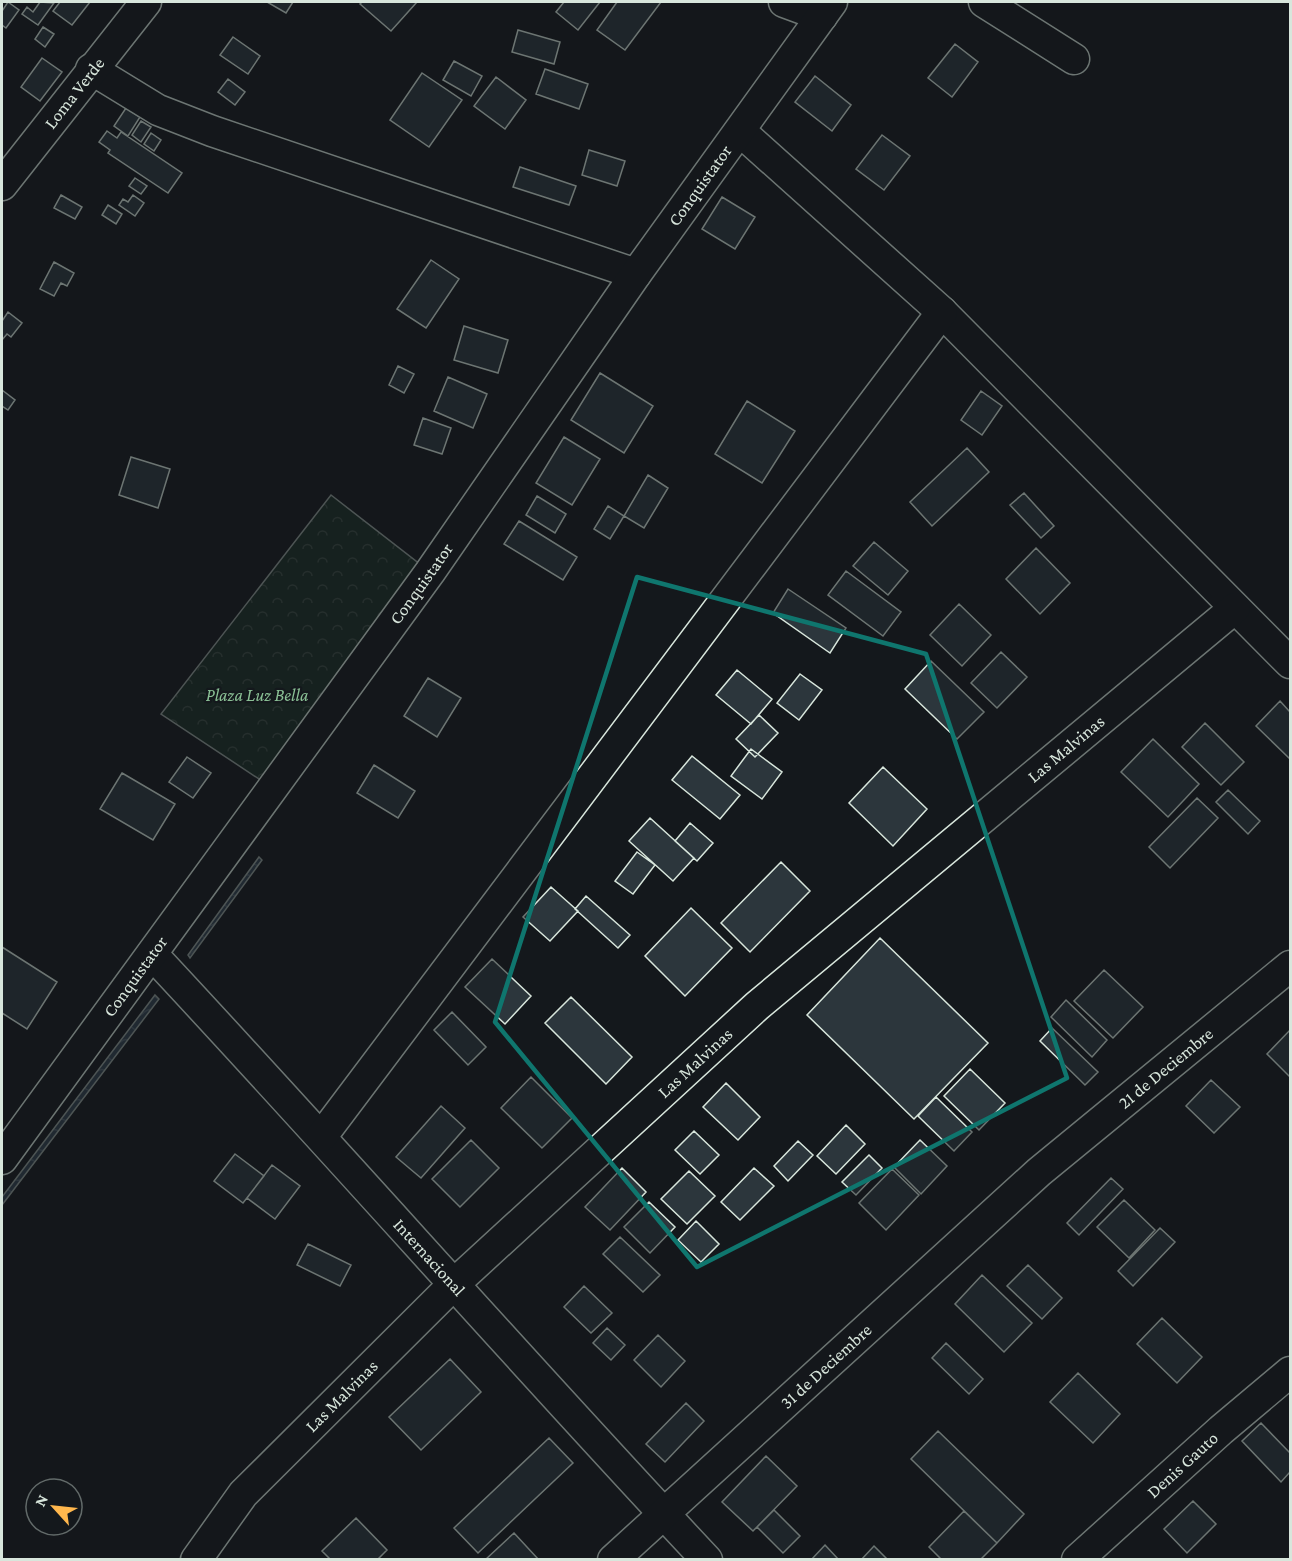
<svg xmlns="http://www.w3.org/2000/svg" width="1292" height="1561" viewBox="0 0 1292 1561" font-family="'Crimson Pro',serif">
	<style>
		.park { fill: url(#park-crowns); stroke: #939e99; stroke-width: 1.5 }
		.water { fill: url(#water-waves); stroke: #939e99; stroke-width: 1.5 }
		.building { fill: #2c363c; stroke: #d8e6dc; stroke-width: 1.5 }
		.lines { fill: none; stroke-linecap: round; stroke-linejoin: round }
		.minor-casing { stroke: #d8e6dc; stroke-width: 33 }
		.minor { stroke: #14181c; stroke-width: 30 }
		.marked { fill: none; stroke: #0f766e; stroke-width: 4.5; stroke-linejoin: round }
		.labels { text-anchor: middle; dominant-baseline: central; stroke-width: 4.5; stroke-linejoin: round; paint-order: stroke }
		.street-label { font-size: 18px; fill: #d8e6dc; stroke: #14181c }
		.park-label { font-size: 18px; font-style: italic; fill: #8ac095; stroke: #14181c }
	</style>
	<defs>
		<pattern id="park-crowns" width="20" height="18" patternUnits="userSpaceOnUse" patternTransform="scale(1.5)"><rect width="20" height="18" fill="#1a2d24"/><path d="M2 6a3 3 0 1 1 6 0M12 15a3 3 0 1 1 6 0" fill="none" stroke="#3b4b43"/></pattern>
		<pattern id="water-waves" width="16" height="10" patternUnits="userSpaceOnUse" patternTransform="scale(1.5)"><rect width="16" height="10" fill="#2f3f4d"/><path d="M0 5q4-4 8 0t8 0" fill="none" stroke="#4c5b66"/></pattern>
	</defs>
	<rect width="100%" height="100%" fill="#14181c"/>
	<!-- park -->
	<path class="park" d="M331,495L430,572L271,787L161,714Z"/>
	<!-- water -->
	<path class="water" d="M259,857L262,860L190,958L188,955Z
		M155,995L159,999L2,1205V1197Z"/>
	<!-- building -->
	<path class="building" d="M8,2L19,10L6,28L2,25V11Z
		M40,2L54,3L38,25L22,14L27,7L33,12Z
		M60,2H90L72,25L53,11Z
		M267,2H293L286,13Z
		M362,2H417L391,31L360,4Z
		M564,2H600L578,30L556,12Z
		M617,2H661L625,50L597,30Z
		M43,27L54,34L45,47L35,39Z
		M518,30L560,42L554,64L512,52Z
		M233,37L260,56L248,74L220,55Z
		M955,44L978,62L952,97L928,78Z
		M42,58L62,72L40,101L21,87Z
		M454,61L482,76L471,96L443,80Z
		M545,69L588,84L579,109L536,94Z
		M422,73L462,100L429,147L390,120Z
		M815,76L851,105L832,131L795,102Z
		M496,77L526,100L505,129L474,106Z
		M228,79L245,92L235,105L218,92Z
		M126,108L140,117L128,136L114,126Z
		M141,121L151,127L141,142L132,135Z
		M107,131L117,138L121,132L182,173L168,193L108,153L110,150L99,142Z
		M151,133L161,140L154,151L144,144Z
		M882,135L910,156L884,190L856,169Z
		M589,150L625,161L617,186L582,175Z
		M520,167L576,186L569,205L513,187Z
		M135,178L147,186L141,194L129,186Z
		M61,195L82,207L75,219L54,208Z
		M133,195L144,203L135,216L119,205L123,199L128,202Z
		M722,197L755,217L735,249L702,229Z
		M108,205L122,214L116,224L102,215Z
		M431,260L459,279L426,328L397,309Z
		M54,262L74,273L67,286L61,283L54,296L40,289Z
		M8,312L22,323L11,337L7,334L2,340V321Z
		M464,326L508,340L498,373L454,360Z
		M398,366L414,374L404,393L389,385Z
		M600,373L653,406L624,453L571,420Z
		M448,377L487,394L473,428L434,411Z
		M2,390L15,400L8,410L2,406Z
		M981,391L1002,406L982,435L961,420Z
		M747,401L795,431L762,483L715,454Z
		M423,418L451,428L442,454L414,445Z
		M564,437L600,459L572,505L536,483Z
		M967,448L989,472L932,526L910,502Z
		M131,457L170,469L158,508L119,495Z
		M648,475L668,488L644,528L624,516Z
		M1024,493L1054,526L1041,538L1010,505Z
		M537,496L566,514L555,533L526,515Z
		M608,506L624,516L610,539L594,529Z
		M519,521L577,557L563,580L504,544Z
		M874,542L908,571L888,595L853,566Z
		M1036,548L1070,583L1040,614L1006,579Z
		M846,571L901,612L883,636L828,595Z
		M788,589L846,628L830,653L773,613Z
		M959,604L991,635L962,666L930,635Z
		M1001,652L1027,677L997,708L971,683Z
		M931,661L984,712L957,739L905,689Z
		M737,670L772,699L751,724L716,695Z
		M800,674L822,690L799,720L777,703Z
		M428,678L461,698L437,737L404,716Z
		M1280,701L1290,712V759L1256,726Z
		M759,715L778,733L755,757L736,739Z
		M1205,723L1244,762L1221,785L1182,747Z
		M1153,739L1199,784L1168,817L1121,772Z
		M751,749L782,772L762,799L731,776Z
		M692,756L740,795L720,819L672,780Z
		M187,757L211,773L193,798L169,782Z
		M374,765L415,791L398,818L357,793Z
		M883,767L927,809L893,846L849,803Z
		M122,773L175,804L153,840L100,809Z
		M1228,790L1260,821L1248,834L1216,802Z
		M1197,798L1218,818L1170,868L1149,847Z
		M650,818L694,858L673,881L629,841Z
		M690,823L713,843L697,861L675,841Z
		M637,852L655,865L633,894L615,881Z
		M781,862L810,891L750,952L721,923Z
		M551,887L578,911L550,941L523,917Z
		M586,896L630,935L618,948L575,909Z
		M691,908L732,948L685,996L645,956Z
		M880,938L988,1043L914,1119L807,1015Z
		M2,947L57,982L27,1029L2,1013Z
		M492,959L531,996L505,1024L465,987Z
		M1104,970L1143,1007L1113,1038L1074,1001Z
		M571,997L632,1057L606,1084L545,1023Z
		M1066,1000L1107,1040L1092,1057L1051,1017Z
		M452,1012L486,1047L468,1065L434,1030Z
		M1052,1028L1098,1072L1085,1085L1040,1041Z
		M1290,1030V1077L1267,1054Z
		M970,1069L1005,1103L979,1130L944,1096Z
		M531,1077L572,1118L542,1148L501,1108Z
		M1211,1080L1240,1107L1214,1133L1186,1106Z
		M726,1083L760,1117L738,1140L703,1107Z
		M936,1097L972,1132L954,1151L918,1116Z
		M441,1106L465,1128L421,1178L396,1157Z
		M846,1125L865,1144L836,1174L817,1156Z
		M694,1131L719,1155L700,1174L675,1150Z
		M471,1140L499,1168L460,1207L432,1179Z
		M920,1140L947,1166L921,1194L894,1167Z
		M798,1141L813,1155L788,1181L774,1166Z
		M235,1154L264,1176L243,1203L214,1181Z
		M869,1155L882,1168L856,1195L842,1182Z
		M272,1165L300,1186L275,1219L247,1198Z
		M622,1168L646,1192L610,1230L585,1207Z
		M754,1168L774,1186L740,1220L721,1202Z
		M892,1169L919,1195L886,1230L859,1203Z
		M689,1171L715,1196L687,1224L661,1199Z
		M1111,1178L1123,1189L1079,1235L1067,1223Z
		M1124,1200L1155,1230L1129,1258L1097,1227Z
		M649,1202L675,1227L650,1253L624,1227Z
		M696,1221L719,1244L701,1262L678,1240Z
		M1160,1228L1175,1242L1133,1286L1118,1271Z
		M620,1237L660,1275L643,1292L603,1254Z
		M308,1244L351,1265L340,1286L297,1265Z
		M1028,1265L1062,1298L1042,1319L1007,1286Z
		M982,1275L1032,1323L1004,1352L955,1304Z
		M584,1286L612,1313L591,1333L564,1307Z
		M1162,1318L1202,1357L1177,1383L1137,1344Z
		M607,1328L625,1345L611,1360L593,1343Z
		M658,1335L685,1361L661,1387L634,1360Z
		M946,1343L983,1379L969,1394L932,1358Z
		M450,1359L481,1392L421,1450L389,1417Z
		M1078,1373L1120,1414L1093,1443L1050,1402Z
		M686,1403L704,1421L665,1462L646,1444Z
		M1261,1423L1290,1453V1472L1281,1482L1242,1441Z
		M938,1431L1024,1514L997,1543L911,1459Z
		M549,1438L573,1463L478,1553L454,1528Z
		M766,1456L797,1486L753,1531L722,1502Z
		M1193,1501L1216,1524L1187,1553L1164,1529Z
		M774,1510L800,1536L783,1553L757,1527Z
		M964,1511L997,1543L980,1560H942L929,1547Z
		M356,1518L387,1550L377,1560H331L322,1551Z
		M514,1533L539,1560H485Z
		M825,1545L839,1560H811Z
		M874,1546L888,1560H861Z"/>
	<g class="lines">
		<defs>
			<g id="minor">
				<path d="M784,2L822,16"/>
				<path d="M984,2L1074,59"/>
				<path d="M91,69L158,110L212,131L636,274"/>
				<path d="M740,131L942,312L1290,663"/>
				<path id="s1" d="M2,185L146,2"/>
				<path id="s2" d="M152,954C339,1154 519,1360 707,1560"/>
				<path d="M322,1136L942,312"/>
				<path id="s3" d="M2,1159L430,572L636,274L832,2"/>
				<path id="s4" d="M196,1560L243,1494L453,1285L757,1006L1235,608"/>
				<path id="s5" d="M613,1560L1039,1172L1290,966"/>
				<path id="s6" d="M1077,1560L1221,1430L1290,1372"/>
			</g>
		</defs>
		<!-- minor casing -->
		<use href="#minor" class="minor-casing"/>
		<!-- minor -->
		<use href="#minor" class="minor"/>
	</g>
	<!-- marked area -->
	<path d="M0 0H1292V1561H0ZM637,577L926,654L1067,1078L697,1267L495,1022Z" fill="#14181c" fill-opacity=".55" fill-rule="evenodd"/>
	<path class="marked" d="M637,577L926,654L1067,1078L697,1267L495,1022Z"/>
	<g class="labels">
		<!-- street labels -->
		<g class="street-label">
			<text stroke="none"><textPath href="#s1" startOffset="117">Loma Verde</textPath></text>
			<text stroke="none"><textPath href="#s3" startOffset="1198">Conquistator</textPath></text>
			<text stroke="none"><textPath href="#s3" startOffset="712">Conquistator</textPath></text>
			<text stroke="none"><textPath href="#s4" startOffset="1192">Las Malvinas</textPath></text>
			<text stroke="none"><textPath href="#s3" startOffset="226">Conquistator</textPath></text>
			<text stroke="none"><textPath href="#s4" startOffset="706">Las Malvinas</textPath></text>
			<text stroke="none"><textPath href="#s5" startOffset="740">21 de Deciembre</textPath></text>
			<text stroke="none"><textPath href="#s2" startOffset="411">Internacional</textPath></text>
			<text stroke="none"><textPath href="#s5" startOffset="288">31 de Deciembre</textPath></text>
			<text stroke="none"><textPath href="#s4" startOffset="220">Las Malvinas</textPath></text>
			<text stroke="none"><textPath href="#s6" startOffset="142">Denis Gauto</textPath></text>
		</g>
		<!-- park labels -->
		<g class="park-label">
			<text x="257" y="695">Plaza Luz Bella</text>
		</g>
	</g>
	<!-- border -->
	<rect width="1292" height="1561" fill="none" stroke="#d8e6dc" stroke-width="6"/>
	<!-- north arrow -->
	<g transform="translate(54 1507) rotate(297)"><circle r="28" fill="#14181c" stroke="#626a69" stroke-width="1.5"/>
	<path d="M0-4.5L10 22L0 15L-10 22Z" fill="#ffb74d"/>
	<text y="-9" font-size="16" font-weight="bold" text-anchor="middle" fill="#d8e6dc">N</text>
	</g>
</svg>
